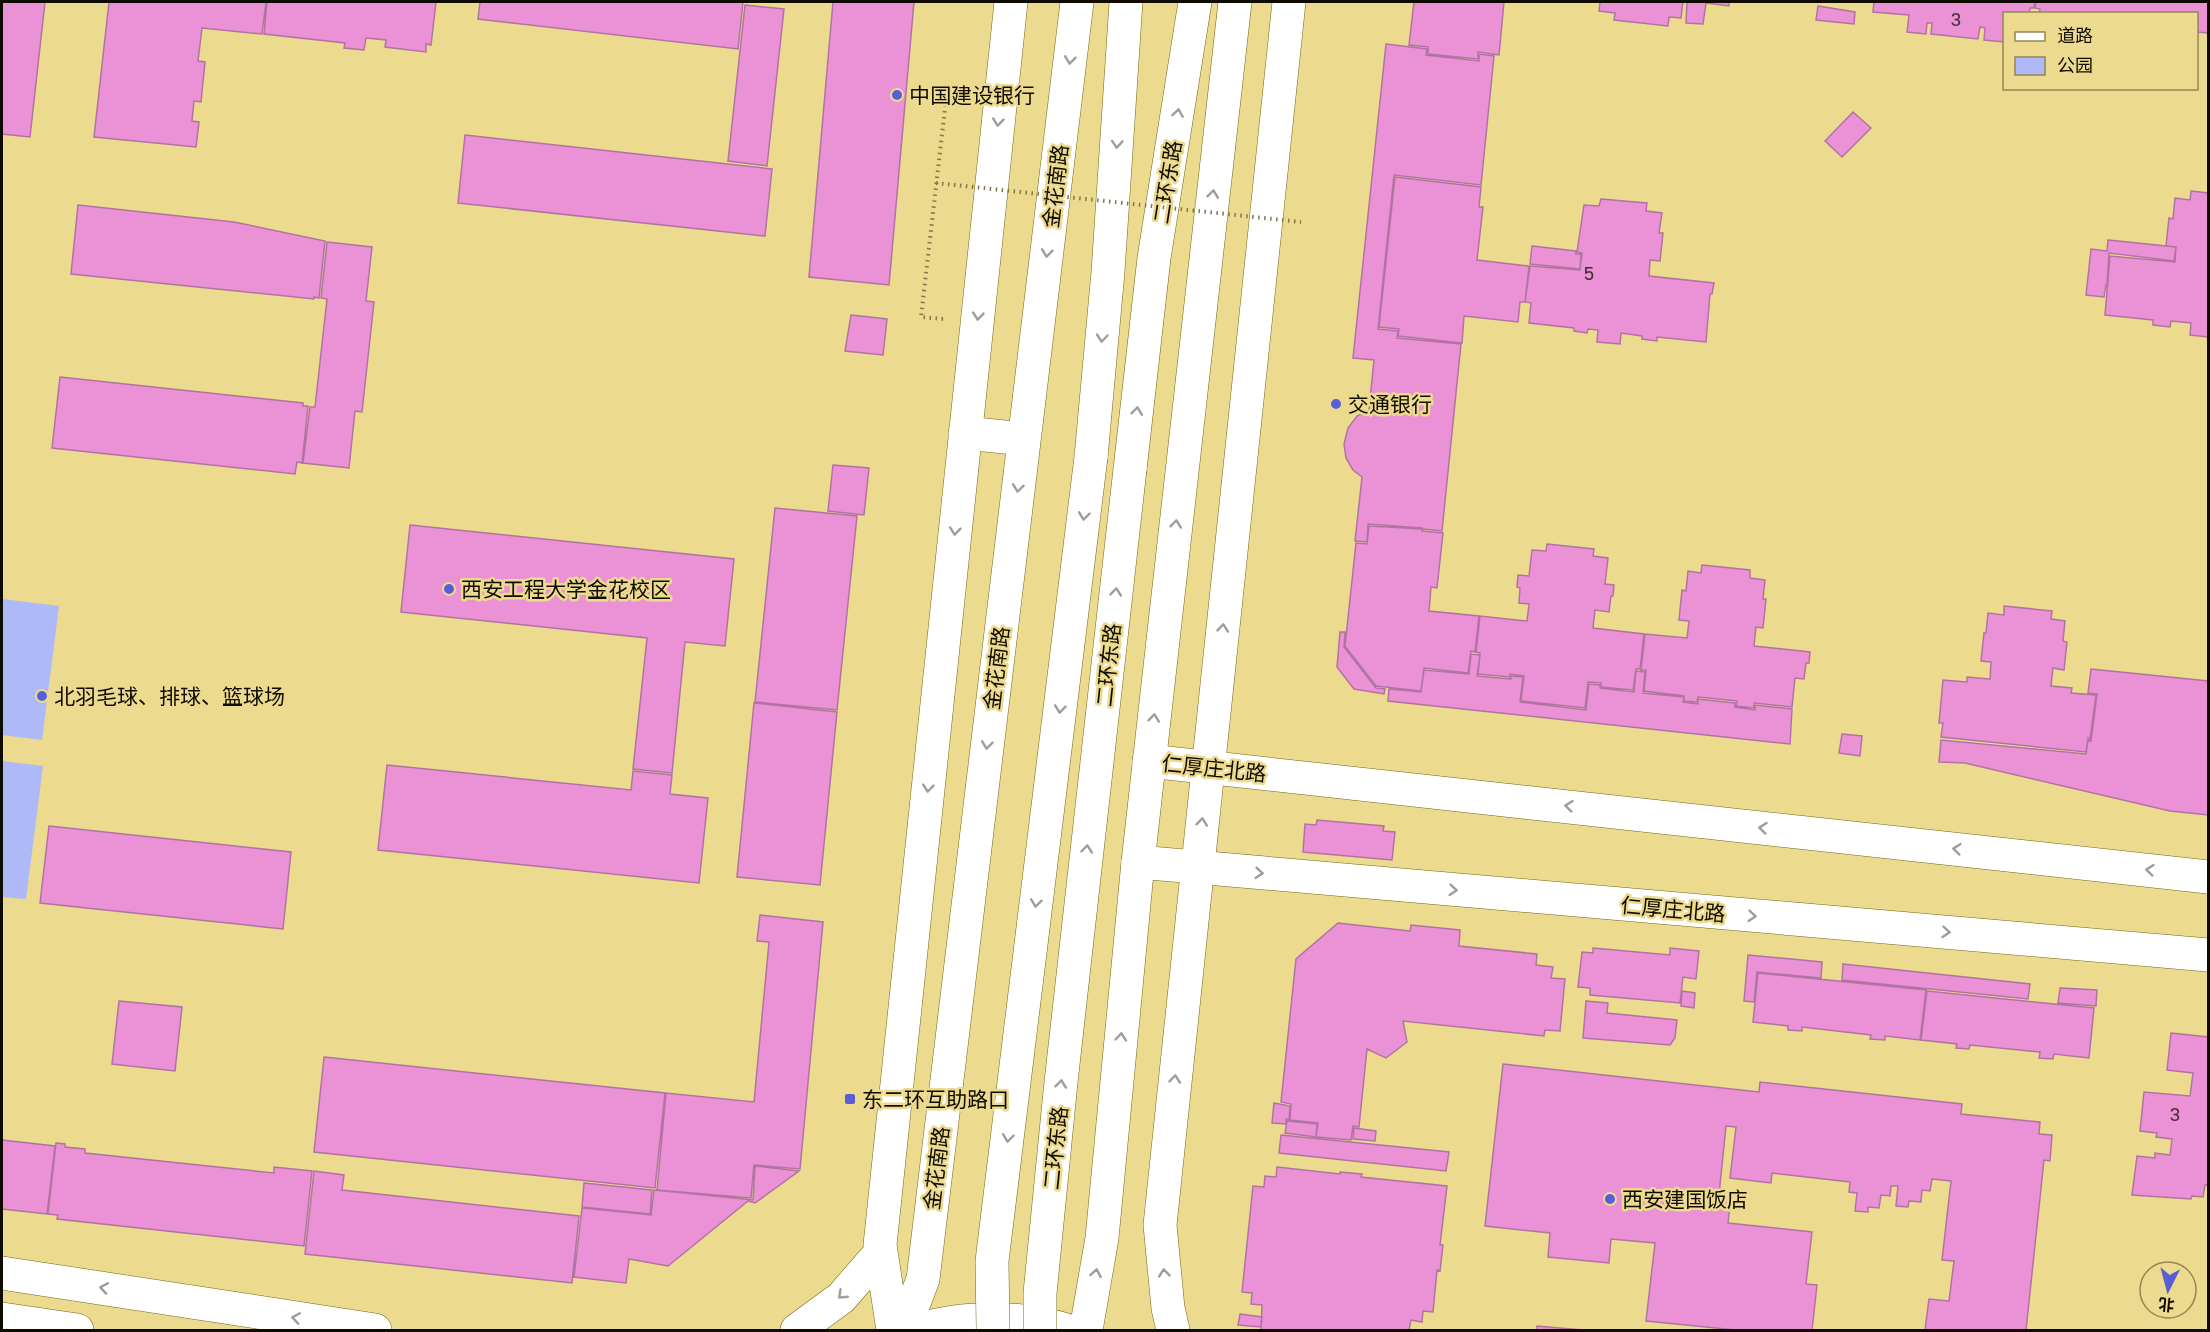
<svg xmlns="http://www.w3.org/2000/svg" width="2210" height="1332" viewBox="0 0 2210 1332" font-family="'Golos Text','Noto Sans SC',sans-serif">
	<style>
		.green { fill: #aeb9f8 }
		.building { fill: #eb91d5; stroke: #b174a2; stroke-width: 1.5 }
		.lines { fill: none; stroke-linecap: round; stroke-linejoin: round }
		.minor-casing { stroke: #776614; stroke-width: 34 }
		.tertiary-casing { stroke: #776614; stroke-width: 34 }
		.secondary-casing { stroke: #776614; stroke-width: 34 }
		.trunk-casing { stroke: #776614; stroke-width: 34 }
		.path { stroke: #817549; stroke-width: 4; stroke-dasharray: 1.5 4.5; stroke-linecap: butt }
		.minor { stroke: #fff; stroke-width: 33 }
		.tertiary { stroke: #fff; stroke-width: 33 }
		.secondary { stroke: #fff; stroke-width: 33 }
		.trunk { stroke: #fff; stroke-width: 33 }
		.trunk-bridge-casing { stroke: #776614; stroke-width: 34; stroke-linecap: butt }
		.path-bridge { stroke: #817549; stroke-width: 4; stroke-dasharray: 1.5 4.5; stroke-linecap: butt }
		.trunk-bridge { stroke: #fff; stroke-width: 33 }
		.oneway { stroke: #9f9d99 }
		.poi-dot { fill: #585fd6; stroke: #ecda8e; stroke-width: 2 }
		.labels { text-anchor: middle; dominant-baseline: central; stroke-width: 5; stroke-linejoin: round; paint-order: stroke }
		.number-label { font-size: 18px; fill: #472c35 }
		.poi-label { font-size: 21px; fill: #100b00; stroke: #ecda8e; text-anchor: start }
		.street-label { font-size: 21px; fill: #100b00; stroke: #ecda8e }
	</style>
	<rect width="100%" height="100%" fill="#ecda8e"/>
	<!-- green -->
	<path class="green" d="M2,599L59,606L42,740L2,735Z
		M2,761L43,766L26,899L2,897Z"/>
	<!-- building -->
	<path class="building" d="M2,2H45L30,137L2,134Z
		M109,2H266L262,34L202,28L198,61L205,62L201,102L194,101L192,121L199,122L196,147L94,137Z
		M267,2H436L431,45L426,44V52L385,47L386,40L366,38L364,50L344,48L345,43L264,34Z
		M480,2H743L738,49L478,19Z
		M833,2H914L889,285L809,277Z
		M1414,2H1504L1499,55L1478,52V59L1428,54V47L1409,45Z
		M1600,2H1683L1681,18L1669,17L1668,26L1614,20L1615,13L1599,11Z
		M1687,2H1729V6L1706,3L1703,24L1686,23Z
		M1874,2H2035L2034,8H2030L2029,14H2004V42L1984,40L1985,28L1980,27L1978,39L1931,34L1932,23H1927L1926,34L1907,32L1909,15L1873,12Z
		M2036,2H2208V33L2196,32V14H2039L2040,9L2035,8Z
		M745,5L784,9L767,166L728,161Z
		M1818,6L1855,12L1854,24L1816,20Z
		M1386,44L1427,49L1426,55L1479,61V54L1494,56L1481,185L1394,175L1378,329L1398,331L1397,338L1461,344L1442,531L1423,529L1422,528L1368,524L1367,542L1355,541L1362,477L1353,470L1346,458L1344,444L1348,428L1357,416L1369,410L1374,360L1353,358Z
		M1853,112L1871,128L1842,157L1825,141Z
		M465,135L772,169L765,236L458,203Z
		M1395,177L1481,187L1479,207H1483L1477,260L1529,266L1525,302H1520L1518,322L1464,316L1462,343L1398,336L1399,329L1379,327Z
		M2191,191L2208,193V337L2190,335L2191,323L2171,321L2170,327L2153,325V320L2105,315L2110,256L2175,262L2176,247L2166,246L2169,218L2173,219L2175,198L2190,200Z
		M1601,199L1647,203L1646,211L1662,213L1659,233H1663L1660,261L1650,260L1649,276L1714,283L1712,294H1710L1706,342L1657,337V341L1642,339V336L1621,333L1620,344L1597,342L1598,330L1588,329L1587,333L1574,331V328L1529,323L1531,303L1525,302L1530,266L1580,270L1582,253L1577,252L1584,205L1599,206Z
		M78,205L234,222L325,241L319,298L314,297V299L71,274Z
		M2108,240L2176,247L2174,261L2109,253L2107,285H2106L2104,297L2086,295L2091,249L2107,251Z
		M327,242L372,247L366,301L374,302L362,412L355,411L349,468L303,463L310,407H315L327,299L321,298Z
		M1532,246L1576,251V254H1581L1580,269L1530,264Z
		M851,315L887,319L883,355L845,351Z
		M60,377L303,403V406H308L302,463L297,462L295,474L52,448Z
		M833,465L869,468L864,515L828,511Z
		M775,508L857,516L837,710L755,702Z
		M410,525L734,559L725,646L685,642L672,773L633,769L647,638L401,612Z
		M1369,526L1422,529V531L1443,533L1437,588L1431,587L1429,611L1479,616L1475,652L1471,651L1468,673L1424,668L1421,691L1376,686L1345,646L1356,543L1367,544Z
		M1547,544L1594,549L1593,556L1608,558L1605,584L1614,585L1613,596H1611L1609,612L1595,610L1593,628L1644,634L1640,669H1636L1633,690L1601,687V683L1588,682L1585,708L1521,701L1524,676L1510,674V677L1478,674L1480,653L1476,652L1480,616L1527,621L1529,604L1519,603L1520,588L1517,587L1518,575L1529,576L1532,550L1546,551Z
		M1702,565L1750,570V578L1765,580L1763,599H1766L1763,628L1756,627L1754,646L1810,652L1809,663H1806L1804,679L1795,678L1792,707L1754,703V708L1736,706L1737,701L1698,697L1697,702L1684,701V696L1644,691L1646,670H1641L1645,634L1687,638L1689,621L1679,620L1682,590L1686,591L1688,571L1701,573Z
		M2004,606L2052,611L2051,619L2065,621L2063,641L2067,642L2064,670L2053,668L2051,686L2072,688L2071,693L2096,695L2090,739L2088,738L2086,752L1941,737L1943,723H1939L1943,680L1967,682V677L1990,679L1991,662L1981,661L1984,633H1986L1988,613L2004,615Z
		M1340,632H1345L1344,647L1376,688L1385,689L1384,694L1354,689L1337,667Z
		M1471,654L1480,655L1477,676L1511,679V676L1523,677L1520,702L1586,710L1589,684L1600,685V688L1634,692L1636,671L1645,672L1643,693L1684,697L1683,702L1698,704V699L1735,703V707L1755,710V705L1792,709L1790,744L1388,701L1389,689L1421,692L1424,670L1469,674Z
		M2091,669L2208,681V815L2170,811L1965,763L1939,762L1941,740L2086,754L2088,740L2091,741L2097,694L2088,693Z
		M754,703L837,712L820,885L737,877Z
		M1842,734L1862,736L1860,756L1839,753Z
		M387,765L631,790L633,771L672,775L670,794L708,798L699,883L378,850Z
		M1317,820L1384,826L1383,831L1395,832L1392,860L1303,852L1305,824L1316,825Z
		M49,826L291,852L283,929L40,903Z
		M760,915L823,922L800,1169L754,1165L751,1198L657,1190L666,1093L754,1102L769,942L757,941Z
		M1338,923L1410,931L1411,925L1460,930L1459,946L1537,954L1536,965L1553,967L1551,978L1565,979L1560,1031L1545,1030L1544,1036L1403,1021L1407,1042L1386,1058L1367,1049L1359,1127L1353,1126L1351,1140L1316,1137L1318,1123L1290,1120L1291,1104L1281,1102L1296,959Z
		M1593,948L1670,955V948L1699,951L1696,979L1683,977L1680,1003L1590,995V988L1578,987L1582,952L1593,953Z
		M1748,955L1822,962L1821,978L1757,972L1754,1002L1744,1001Z
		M1843,964L2030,984L2028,999L1842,980Z
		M1758,973L1926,990L1920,1040L1885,1036V1040L1870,1039L1871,1035L1802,1027V1031L1788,1030V1026L1753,1022Z
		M2060,988L2097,990L2096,1006L2058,1003Z
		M1682,991L1695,993L1694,1008L1681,1006Z
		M1927,991L2094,1008L2089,1058L2054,1054L2053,1059L2039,1058L2040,1052L1970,1045L1969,1049L1956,1048L1957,1044L1921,1040Z
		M119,1001L182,1007L175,1071L112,1064Z
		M1586,1001L1608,1003L1607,1013L1677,1020L1675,1038L1670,1045L1583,1038Z
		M2171,1033L2208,1037V1185H2205L2203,1197L2192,1196L2191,1199L2132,1195L2137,1156L2155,1158V1153L2170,1155L2172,1139L2156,1137L2157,1133L2140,1131L2144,1092L2190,1096L2193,1073L2167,1070Z
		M324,1057L665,1093L655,1188L314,1152Z
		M1503,1064L1759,1092L1760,1082L1962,1104L1961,1114L2040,1122L2039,1134L2052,1135L2050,1161L2044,1160L2026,1330H1925L1929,1299L1949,1301L1954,1261L1942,1260L1951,1181L1932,1179L1930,1191L1922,1190L1921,1202L1909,1201L1908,1207L1896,1206L1898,1186H1891L1890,1196L1881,1195L1879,1208L1868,1207V1212L1855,1211L1857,1193L1849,1192L1850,1182L1772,1173L1771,1183L1730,1178L1736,1127L1726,1126L1719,1195L1731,1197L1728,1223L1812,1232L1806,1284L1817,1285L1812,1330H1736L1646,1321L1655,1243L1611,1239L1609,1263L1548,1257L1550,1233L1485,1226Z
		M1274,1103L1290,1106L1289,1120L1286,1119V1124L1272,1123Z
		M1287,1121L1317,1124L1316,1137L1285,1133Z
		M1354,1128L1376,1131L1375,1141L1353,1139Z
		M1281,1135L1449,1152L1446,1171L1279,1153Z
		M2,1140L55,1146L47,1214L2,1209Z
		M56,1143L65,1144V1147L85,1149V1153L274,1173V1167L312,1171L304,1246L57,1219L58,1215L48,1214Z
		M755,1166L799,1171L755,1203L748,1201L668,1266L629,1259L626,1283L574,1277L582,1208L651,1215L654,1190L753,1200Z
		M1277,1167L1340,1174V1172L1362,1174L1361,1177L1447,1186L1440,1245H1443L1440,1271L1437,1270L1433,1312L1423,1311L1422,1322L1411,1320L1409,1330H1261L1262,1305L1251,1304L1252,1293L1242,1292L1253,1186L1264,1187L1265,1176L1276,1177Z
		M314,1171L344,1175L342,1190L579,1216L572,1283L305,1254Z
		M584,1183L652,1190L650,1214L582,1207Z
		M1240,1314L1262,1317L1261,1327L1238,1325Z
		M1537,1326L1583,1330H1537Z"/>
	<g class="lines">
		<defs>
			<path id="minor" d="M2,1273L375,1330
				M797,1330L841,1298L881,1252
				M893,1330L880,1245L1011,2
				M1173,1330L1168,1308L1160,1225L1289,2"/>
			<path id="tertiary" d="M1149,761L2208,877
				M1138,862L2208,955"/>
			<path id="secondary" d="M965,433L1024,439
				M2,1319L77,1330
				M901,1330L911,1311L923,1279L1077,2
				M919,1330C962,1316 1023,1316 1066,1330
				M1086,1330L1102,1238L1138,862L1235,2"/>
			<path id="trunk" d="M1091,457L1108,272L1126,2
				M1130,469L1154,258L1195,2"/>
		</defs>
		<!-- minor casing -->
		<use href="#minor" class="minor-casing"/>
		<!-- tertiary casing -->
		<use href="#tertiary" class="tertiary-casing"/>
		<!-- secondary casing -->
		<use href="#secondary" class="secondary-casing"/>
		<!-- trunk casing -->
		<use href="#trunk" class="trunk-casing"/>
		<!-- path -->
		<path class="path" d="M943,319L921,317L947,91L968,93"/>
		<!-- minor -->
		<use href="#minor" class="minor"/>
		<!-- tertiary -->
		<use href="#tertiary" class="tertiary"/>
		<!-- secondary -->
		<use href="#secondary" class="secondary"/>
		<!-- trunk -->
		<use href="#trunk" class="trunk"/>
		<defs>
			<path id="trunk-bridge" d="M993,1330L992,1261L1091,457
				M1040,1330V1293L1061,1082L1130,469"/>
		</defs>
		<!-- trunk-bridge casing -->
		<use href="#trunk-bridge" class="trunk-bridge-casing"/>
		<!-- path-bridge -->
		<path class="path-bridge" d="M936,183L1301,222"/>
		<!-- trunk-bridge -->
		<use href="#trunk-bridge" class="trunk-bridge"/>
	</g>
	<!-- one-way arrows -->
	<defs><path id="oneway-chevron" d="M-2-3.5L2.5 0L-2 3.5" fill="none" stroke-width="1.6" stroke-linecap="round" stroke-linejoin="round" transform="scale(1.5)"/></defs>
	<g class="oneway">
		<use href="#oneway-chevron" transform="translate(1070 60) rotate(97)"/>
		<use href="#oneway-chevron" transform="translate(1178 113) rotate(-81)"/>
		<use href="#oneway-chevron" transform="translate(998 122) rotate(96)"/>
		<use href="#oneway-chevron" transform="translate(1117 144) rotate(94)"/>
		<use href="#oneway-chevron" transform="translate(1213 194) rotate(-83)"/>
		<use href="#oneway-chevron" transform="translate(1047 253) rotate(97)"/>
		<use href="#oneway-chevron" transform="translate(978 316) rotate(96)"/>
		<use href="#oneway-chevron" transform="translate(1102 338) rotate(95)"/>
		<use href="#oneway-chevron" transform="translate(1137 411) rotate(-83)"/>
		<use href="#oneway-chevron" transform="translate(1018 488) rotate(97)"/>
		<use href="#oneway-chevron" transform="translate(1084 516) rotate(97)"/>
		<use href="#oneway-chevron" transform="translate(1176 524) rotate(-84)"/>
		<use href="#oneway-chevron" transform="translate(955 531) rotate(96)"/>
		<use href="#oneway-chevron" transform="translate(1116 592) rotate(-84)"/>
		<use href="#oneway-chevron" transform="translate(1223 628) rotate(-84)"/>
		<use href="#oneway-chevron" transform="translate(1060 709) rotate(97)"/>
		<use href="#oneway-chevron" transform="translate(1154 718) rotate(-84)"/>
		<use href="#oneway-chevron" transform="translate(987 745) rotate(97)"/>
		<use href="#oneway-chevron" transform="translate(928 788) rotate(96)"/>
		<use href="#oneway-chevron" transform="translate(1569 806) rotate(-174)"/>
		<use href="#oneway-chevron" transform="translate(1202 822) rotate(-84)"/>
		<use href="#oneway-chevron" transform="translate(1763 828) rotate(-174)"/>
		<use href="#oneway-chevron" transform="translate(1087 849) rotate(-84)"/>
		<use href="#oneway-chevron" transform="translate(1957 849) rotate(-174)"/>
		<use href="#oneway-chevron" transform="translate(2150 870) rotate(-174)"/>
		<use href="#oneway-chevron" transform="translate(1259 873) rotate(5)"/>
		<use href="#oneway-chevron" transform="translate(1453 890) rotate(5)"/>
		<use href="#oneway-chevron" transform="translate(1036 903) rotate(97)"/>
		<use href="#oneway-chevron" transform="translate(1752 916) rotate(5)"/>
		<use href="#oneway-chevron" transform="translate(1946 932) rotate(5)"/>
		<use href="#oneway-chevron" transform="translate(1121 1037) rotate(-85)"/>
		<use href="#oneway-chevron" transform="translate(1175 1079) rotate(-84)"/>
		<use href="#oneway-chevron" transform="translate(1061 1084) rotate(-84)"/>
		<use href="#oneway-chevron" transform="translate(1008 1138) rotate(97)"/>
		<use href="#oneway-chevron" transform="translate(1096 1273) rotate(-80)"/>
		<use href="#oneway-chevron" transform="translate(1164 1273) rotate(-96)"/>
		<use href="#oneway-chevron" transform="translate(104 1288) rotate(-171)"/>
		<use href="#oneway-chevron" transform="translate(842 1295) rotate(136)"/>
		<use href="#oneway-chevron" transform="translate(296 1318) rotate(-171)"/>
	</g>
	<!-- markers -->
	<g class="poi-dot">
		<circle cx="897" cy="95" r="6"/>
		<circle cx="1336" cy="404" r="6"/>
		<circle cx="449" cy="589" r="6"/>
		<circle cx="42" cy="696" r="6"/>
		<rect x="844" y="1093" width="12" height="12" rx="3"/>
		<circle cx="1610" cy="1199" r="6"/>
	</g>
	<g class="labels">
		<!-- number labels -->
		<g class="number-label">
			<text x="1956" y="19">3</text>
			<text x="1589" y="273">5</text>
			<text x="2175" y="1114">3</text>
		</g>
		<!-- poi labels -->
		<g class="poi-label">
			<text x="909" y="95">中国建设银行</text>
			<text x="1348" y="404">交通银行</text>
			<text x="461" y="589">西安工程大学金花校区</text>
			<text x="54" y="696">北羽毛球、排球、篮球场</text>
			<text x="862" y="1099">东二环互助路口</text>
			<text x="1622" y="1199">西安建国饭店</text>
		</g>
		<!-- street labels -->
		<g class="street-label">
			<text transform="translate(1167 182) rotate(-81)">二环东路</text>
			<text transform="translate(1055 186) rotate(-83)">金花南路</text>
			<text transform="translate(1108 665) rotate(-84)">二环东路</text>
			<text transform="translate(996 668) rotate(-83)">金花南路</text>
			<text transform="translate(1214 768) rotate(6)">仁厚庄北路</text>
			<text transform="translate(1673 909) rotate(5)">仁厚庄北路</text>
			<text transform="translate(1055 1148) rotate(-84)">二环东路</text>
			<text transform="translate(936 1168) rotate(-83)">金花南路</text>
		</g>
	</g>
	<!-- border -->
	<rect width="2210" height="1332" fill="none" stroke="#100b00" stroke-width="6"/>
	<!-- legend -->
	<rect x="2003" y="12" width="195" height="78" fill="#ecda8e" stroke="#948755" stroke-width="1.5"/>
	<rect x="2015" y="32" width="30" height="9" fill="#ffffff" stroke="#948755" stroke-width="1.5"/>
	<text x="2057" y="42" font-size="18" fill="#100b00">道路</text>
	<rect x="2015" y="57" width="30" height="18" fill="#aeb9f8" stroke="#948755" stroke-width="1.5"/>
	<text x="2057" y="72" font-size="18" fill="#100b00">公园</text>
	<!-- north arrow -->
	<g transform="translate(2168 1290) rotate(186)"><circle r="28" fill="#ecda8e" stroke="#948755" stroke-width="1.5"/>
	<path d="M0-4.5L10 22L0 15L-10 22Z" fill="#585fd6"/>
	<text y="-9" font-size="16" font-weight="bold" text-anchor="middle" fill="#100b00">北</text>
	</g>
</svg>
